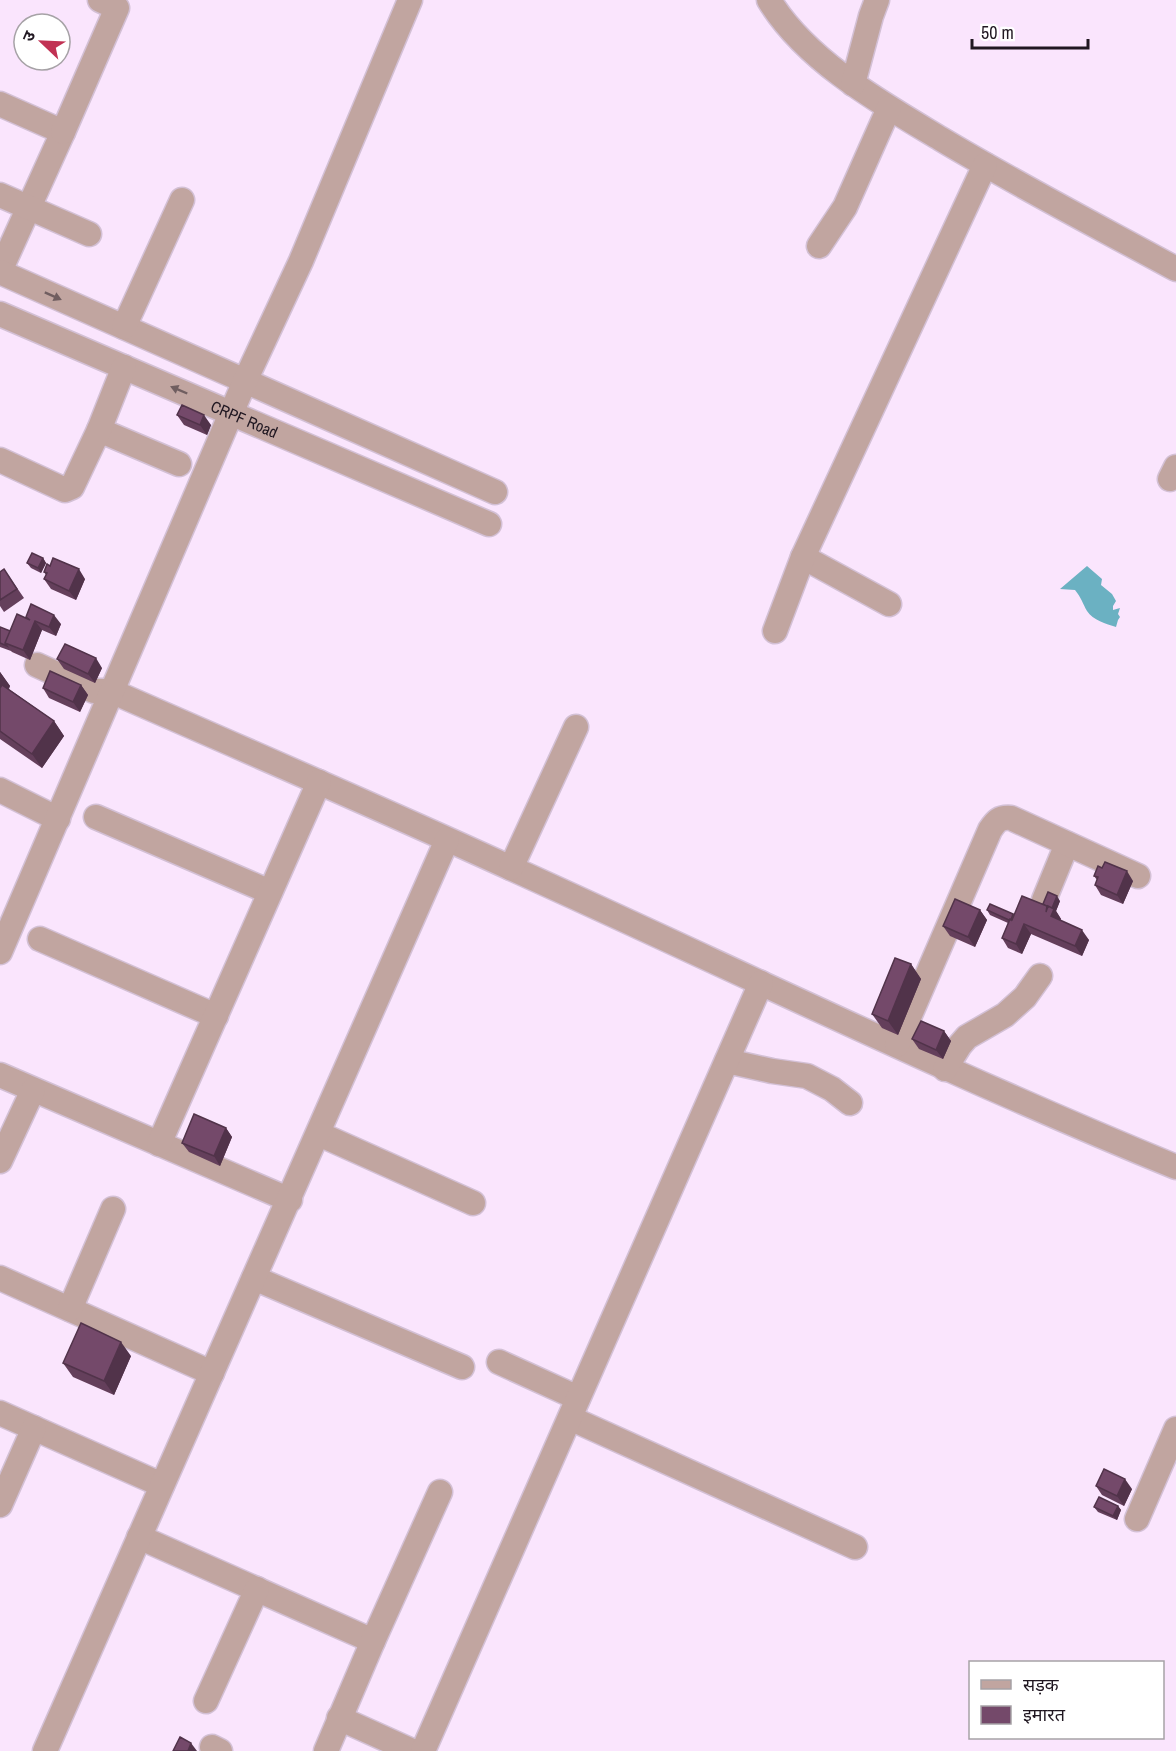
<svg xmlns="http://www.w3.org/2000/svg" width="1176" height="1751" viewBox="0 0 1176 1751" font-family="'Archivo Narrow','Noto Sans Devanagari',sans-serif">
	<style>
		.water { fill: #6bb1c2 }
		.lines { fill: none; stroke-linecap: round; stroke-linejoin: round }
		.minor-casing { stroke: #d3c0d5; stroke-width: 27 }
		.minor { stroke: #c1a5a0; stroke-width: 24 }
		.wall { fill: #643f5b }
		.shaded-wall { fill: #51334a }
		.building { fill: #74496a; stroke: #51334a; stroke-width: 1.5 }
		.oneway { fill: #705e60 }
		.labels { text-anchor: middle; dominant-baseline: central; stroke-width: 6; stroke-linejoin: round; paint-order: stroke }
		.street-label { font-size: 16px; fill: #201721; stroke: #fff }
	</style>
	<rect width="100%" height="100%" fill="#fae5fd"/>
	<!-- water -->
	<path class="water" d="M1087,566L1102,579L1101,585L1112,594L1116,601L1113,606V610L1120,608L1118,614L1120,617L1118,620L1116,627C1106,624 1093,620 1087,611C1083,604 1081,597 1075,590L1060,589Z"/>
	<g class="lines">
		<defs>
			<g id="minor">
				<path d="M769,0C806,61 881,103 941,139C1018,185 1097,226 1176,269"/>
				<path d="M853,84L871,16L877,0"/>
				<path d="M0,104L63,132L0,271"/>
				<path d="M63,132L117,8L100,0"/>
				<path d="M0,195L89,234"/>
				<path d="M819,246L845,207L889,108"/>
				<path d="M0,272L495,492"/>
				<path id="s1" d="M0,314L489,524"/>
				<path d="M124,327L182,200"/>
				<path d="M99,430L179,464"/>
				<path d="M0,460L65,490L72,487L99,430L124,367"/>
				<path d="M1170,479L1176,467"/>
				<path d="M803,557L889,604"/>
				<path d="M775,631L803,557L985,165"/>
				<path d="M37,665L94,691H111C245,750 380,808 513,869C734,969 951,1075 1176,1167"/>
				<path d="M0,790L58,819"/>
				<path d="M96,817L270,892"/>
				<path d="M511,868L576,727"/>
				<path d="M1044,900L1067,844"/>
				<path d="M40,939L216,1016"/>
				<path d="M0,952L245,381L301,261L410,0"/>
				<path d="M897,1045L990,830C996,821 999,817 1011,818L1138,876"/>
				<path d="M727,1061L772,1071L807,1076L832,1089L850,1103"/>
				<path d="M945,1069L960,1045L967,1037L1005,1015L1025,997L1040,976"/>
				<path d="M0,1075L290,1200"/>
				<path d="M319,1134L473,1203"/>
				<path d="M159,1144L319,782"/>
				<path d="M0,1161L33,1090"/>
				<path d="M0,1278L212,1373"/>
				<path d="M254,1278L462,1367"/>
				<path d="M70,1309L113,1209"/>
				<path d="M499,1362L578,1398"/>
				<path d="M0,1413L162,1485"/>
				<path d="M570,1418L855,1547"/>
				<path d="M0,1505L34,1428"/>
				<path d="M1137,1519L1176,1429"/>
				<path d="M139,1537L373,1641"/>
				<path d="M206,1701L257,1589"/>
				<path d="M339,1718L412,1751"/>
				<path d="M212,1747L220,1751"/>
				<path d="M45,1751C179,1447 315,1144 447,840"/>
				<path d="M326,1751L373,1641L440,1492"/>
				<path d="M423,1751L761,983"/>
			</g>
		</defs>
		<!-- minor casing -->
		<use href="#minor" class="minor-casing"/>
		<!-- minor -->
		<use href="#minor" class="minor"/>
	</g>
	<!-- wall -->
	<path class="wall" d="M177,415L211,425L207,435L184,425Z
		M43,558L46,563L41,573L31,568L27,563Z
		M4,569L24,598L4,612L0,606V572Z
		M44,572L85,579L76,600L51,589L44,579L46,575Z
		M26,617L61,624L56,636L42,630L30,660L12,652L11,651L0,647V627L10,631L27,618Z
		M57,659L102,668L95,683L64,669Z
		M0,672L10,686L9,689L54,721L64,736L42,768L0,739Z
		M81,685L88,695L80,712L49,698L43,688Z
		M1094,876L1133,881L1123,904L1101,895L1095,885L1097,880Z
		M1060,901L1056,911L1061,919L1060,920L1089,940L1082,956L1031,934L1022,954L1008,948L1002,938L1008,923L990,915L987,910L1014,915L1043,904Z
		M980,910L987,920L975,947L950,936L943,926Z
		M911,964L921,979L898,1035L882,1028L872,1014Z
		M944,1031L951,1041L943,1059L919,1049L912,1039Z
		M226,1128L232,1137L220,1166L189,1152L182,1143Z
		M131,1356L114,1395L73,1377L63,1363Z
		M1096,1486L1132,1489L1124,1506L1102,1495Z
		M1118,1506L1121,1510L1117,1520L1098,1512L1094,1507Z"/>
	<!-- shaded-wall -->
	<path class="shaded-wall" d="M204,415L211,425L207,435L200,425Z
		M43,558L46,563L41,573L38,568Z
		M79,569L85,579L76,600L69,591Z
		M54,615L61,624L56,636L49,627Z
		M35,621L42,630L30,660L23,650Z
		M96,658L102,668L95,683L88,674Z
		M0,672L10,686L0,704Z
		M81,685L88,695L80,712L73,702Z
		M54,721L64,736L42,768L32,754Z
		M1127,871L1133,881L1123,904L1117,895Z
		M1057,896L1060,901L1056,911L1061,919L1058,926L1046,912L1047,906L1051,909Z
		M980,910L987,920L975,947L968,937Z
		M1024,924L1031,934L1022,954L1016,944Z
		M1082,930L1089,940L1082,956L1075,946Z
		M911,964L921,979L898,1035L888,1021Z
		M944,1031L951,1041L943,1059L936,1050Z
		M226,1128L232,1137L220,1166L214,1156Z
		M121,1342L131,1356L114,1395L104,1381Z
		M1125,1479L1132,1489L1124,1506L1117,1496Z
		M1118,1506L1121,1510L1117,1520L1113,1516Z
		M191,1743L197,1751H188Z"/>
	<!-- building -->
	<path class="building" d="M182,405L204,415L200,425L177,415Z
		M32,553L43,558L38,568L27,563Z
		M53,558L79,569L69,591L44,579L47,573L44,572L47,564L50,566Z
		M4,569L17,589L0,600V572Z
		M31,604L54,615L49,627L35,621L23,650L5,643L17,614L30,620L26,617Z
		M0,627L10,631L5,643L7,646L0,643Z
		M65,644L96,658L88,674L57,659Z
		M50,671L81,685L73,702L43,688Z
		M2,685L54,721L32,754L0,731V688Z
		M1105,862L1127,871L1117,895L1095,885L1098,877L1094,876L1098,866L1102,868Z
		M1048,892L1057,896L1052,908L1048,906V907L1043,904Z
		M1022,896L1047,906L1046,912L1048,906L1054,909L1051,916L1082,930L1075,946L1024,924L1016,944L1002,938L1010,919L1012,920Z
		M955,899L980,910L968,937L943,926Z
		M990,904L1013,914L1011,920L1010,919L1009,920L987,910Z
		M895,958L911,964L888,1021L872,1014Z
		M921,1021L944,1031L936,1050L912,1039Z
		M194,1114L226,1128L214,1156L182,1143Z
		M81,1323L121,1342L104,1381L63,1363Z
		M1104,1469L1125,1479L1117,1496L1096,1486Z
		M1099,1497L1118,1506L1113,1516L1094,1507Z
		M180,1737L191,1743L188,1751H173Z"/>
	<!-- one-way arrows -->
	<defs><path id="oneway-solid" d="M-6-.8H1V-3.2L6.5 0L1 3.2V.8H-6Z" transform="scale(1.5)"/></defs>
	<g class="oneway">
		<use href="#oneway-solid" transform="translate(53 296) rotate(24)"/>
		<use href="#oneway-solid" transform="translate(179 390) rotate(-157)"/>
	</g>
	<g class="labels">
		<!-- street labels -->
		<g class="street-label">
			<text stroke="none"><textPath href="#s1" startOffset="266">CRPF Road</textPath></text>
		</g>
	</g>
	<!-- legend -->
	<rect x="969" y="1661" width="195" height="78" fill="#ffffff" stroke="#a6a2a6" stroke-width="1.5"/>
	<rect x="981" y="1680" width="30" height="9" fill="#c1a5a0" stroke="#a6a2a6" stroke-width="1.5"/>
	<text x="1023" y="1691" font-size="18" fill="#201721">सड़क</text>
	<rect x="981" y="1706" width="30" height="18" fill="#74496a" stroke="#a6a2a6" stroke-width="1.5"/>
	<text x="1023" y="1721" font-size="18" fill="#201721">इमारत</text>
	<!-- north arrow -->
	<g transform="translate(42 42) rotate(293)"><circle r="28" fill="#ffffff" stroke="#a6a2a6" stroke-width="1.5"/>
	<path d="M0-4.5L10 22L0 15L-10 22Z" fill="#c13153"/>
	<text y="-9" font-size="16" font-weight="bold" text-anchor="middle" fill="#201721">उ</text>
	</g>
	<!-- scale -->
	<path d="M972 39v9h116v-9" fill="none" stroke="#201721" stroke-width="3"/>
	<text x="981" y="39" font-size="18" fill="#201721" stroke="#ffffff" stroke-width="4.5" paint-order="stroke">50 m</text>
</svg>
